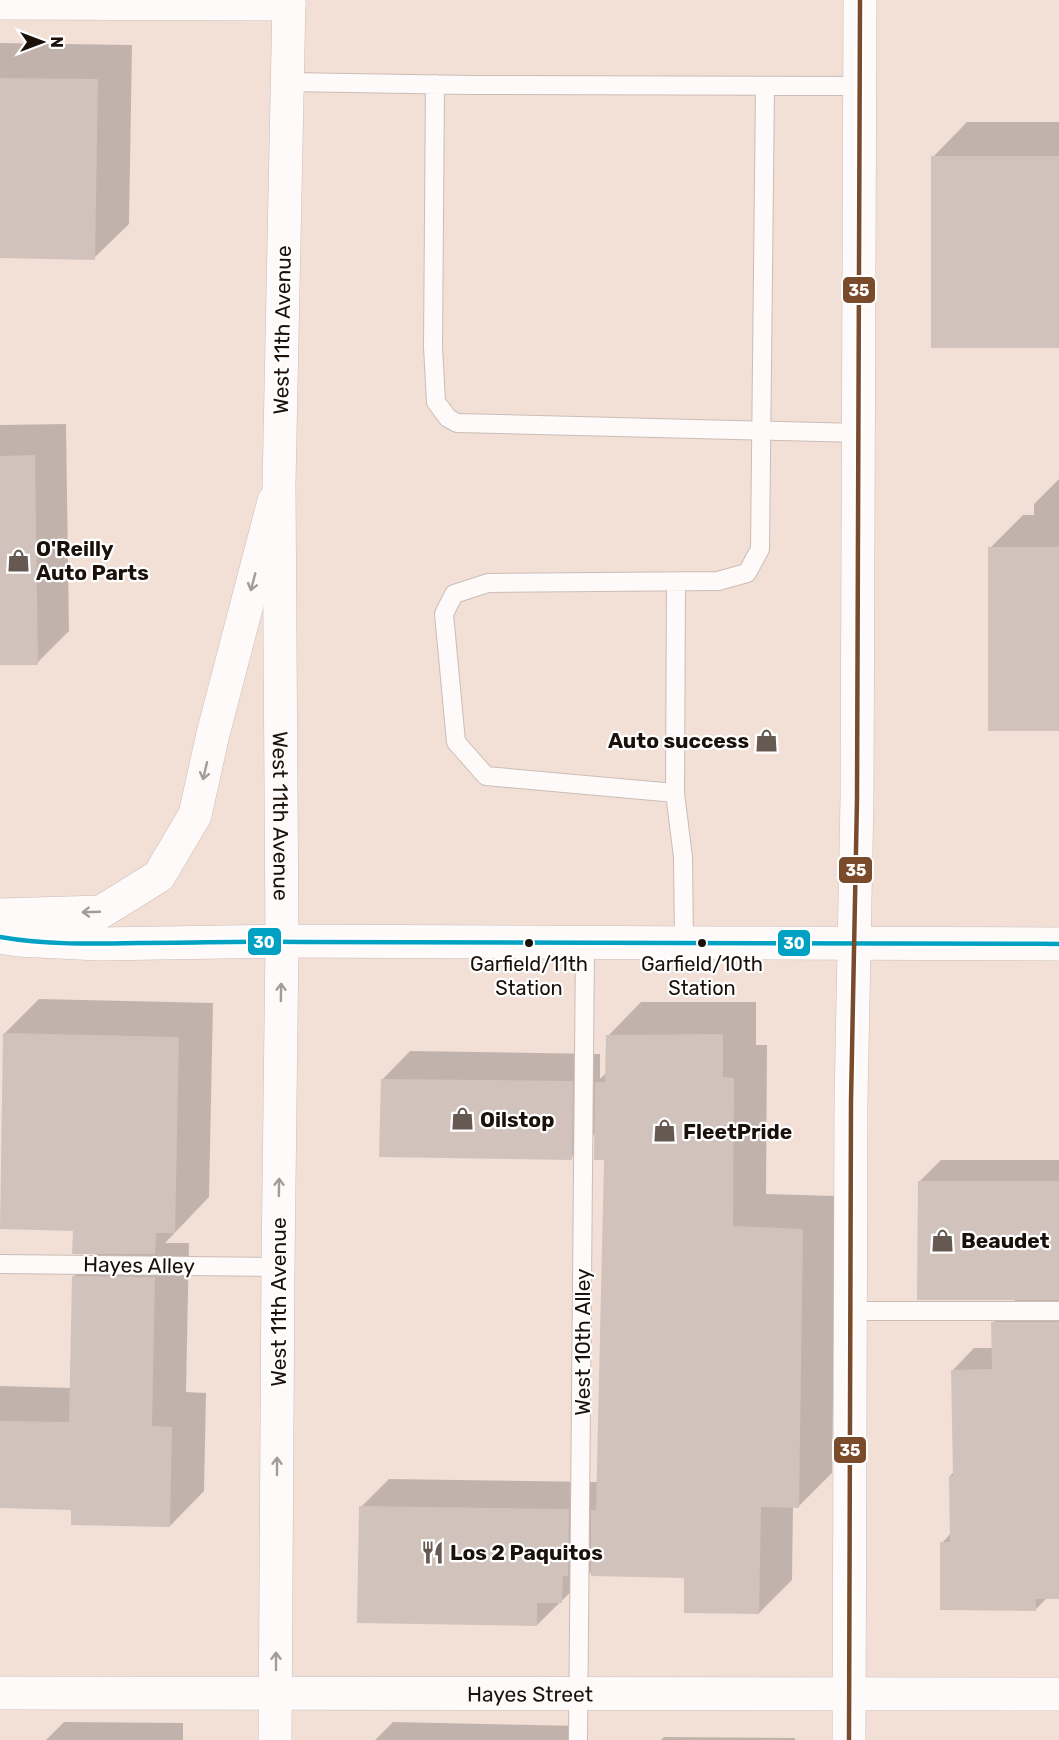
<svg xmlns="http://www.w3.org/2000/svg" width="1059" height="1740" viewBox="0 0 1059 1740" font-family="Rubik,sans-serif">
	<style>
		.shadow { fill: #0003 }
		.building { fill: #d1c3bc }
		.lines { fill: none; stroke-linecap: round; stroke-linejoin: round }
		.lane-casing { stroke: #cbbdb6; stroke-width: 20 }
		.street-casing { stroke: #cbbdb6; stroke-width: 34 }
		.secondary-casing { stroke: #cbbdb6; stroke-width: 34 }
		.primary-casing { stroke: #cbbdb6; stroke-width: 34 }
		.lane { stroke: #fdfaf9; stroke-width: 18 }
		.street { stroke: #fdfaf9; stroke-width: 33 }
		.secondary { stroke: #fdfaf9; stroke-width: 33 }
		.primary { stroke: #fdfaf9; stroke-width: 33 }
		.bus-1-casing { stroke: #fff; stroke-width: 9 }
		.bus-2-casing { stroke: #fff; stroke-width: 9 }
		.bus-1 { stroke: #01a1c4; stroke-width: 4.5 }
		.bus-2 { stroke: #7a4b2a; stroke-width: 4.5 }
		.oneway { stroke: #a39c99 }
		.bus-dot { fill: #1b100a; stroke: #fff; stroke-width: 2 }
		.labels { text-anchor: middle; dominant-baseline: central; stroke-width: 4.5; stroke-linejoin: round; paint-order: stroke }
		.bus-label { font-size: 20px; fill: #1b100a; stroke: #fff }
		.street-label { font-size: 21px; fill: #1b100a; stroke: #fff }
		.poi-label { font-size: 21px; font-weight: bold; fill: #1b100a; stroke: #fff; text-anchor: start }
		.line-badge { stroke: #fff; stroke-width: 2 }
		.badge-label { font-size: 16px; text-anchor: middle; font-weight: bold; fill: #fff }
	</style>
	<rect width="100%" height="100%" fill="#f2e0d7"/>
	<!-- shadow -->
	<path class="shadow" d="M0,43L132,45L129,224L94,258L0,257Z
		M967,122H1059V347L933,157Z
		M66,424L69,631L37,663L0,664V425Z
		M1059,479V729L990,548L1023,515H1034V504Z
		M39,999L213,1003L209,1197L165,1243H189L186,1392L206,1393L204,1491L170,1526L72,1508L0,1506V1386L71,1388L73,1277L98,1252L74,1229L5,1033Z
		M641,1002H756V1045H767L766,1194L836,1196L832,1473L799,1506H793L792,1580L759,1613L686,1576L592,1571L537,1625L361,1507L389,1479L598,1482L605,1159L596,1133L571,1158L382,1080L410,1051L600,1054V1079L607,1072L608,1036Z
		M941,1160H1059V1598H1047L1035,1610L942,1543L951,1533L950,1476L954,1472L953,1370L974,1348H993V1323L1017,1298L919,1182Z
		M64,1722L183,1723V1740H46Z
		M393,1722L584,1726L583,1740H375Z
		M664,1737L795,1738V1740H661Z"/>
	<!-- building -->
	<path class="building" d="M0,78L98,79L95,260L0,258Z
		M931,156H1059V348H931Z
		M35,455L38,665H0V456Z
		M988,547H1059V731H988Z
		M3,1033L179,1037L175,1233H156L155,1254H72L73,1231L0,1229Z
		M723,1034V1077L734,1078L733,1226L803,1229L799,1508L761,1507L759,1614L684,1613V1578L591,1576V1510H596L604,1160H594L595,1082H605L606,1035Z
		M381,1079L573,1081L572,1160L379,1157Z
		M918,1181H1059V1300H917Z
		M72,1276L155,1277L152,1426L172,1427L170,1527L71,1525V1510L0,1508V1421L69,1422Z
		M991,1322H1059V1599H1036V1611L940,1610V1542H950L949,1476H953L951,1370L992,1369Z
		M359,1506L569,1509L568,1576H563L562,1603H537V1626L357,1623Z"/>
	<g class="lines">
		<defs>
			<path id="lane" d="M287,82L472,85L860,86
				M435,84L433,347L436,402L448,418L457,423L859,433
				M676,582L675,793L486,776L456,742L444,614L454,594L488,583L718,581L747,573L760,549L765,87
				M675,793L683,857L684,943
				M0,1264L278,1267
				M850,1311H1059
				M578,1740L585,944"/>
			<g id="street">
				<path d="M0,3L289,4"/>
				<path id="s1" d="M0,1693L1059,1694"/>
				<path d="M849,1740L851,1101L857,799L860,0"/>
			</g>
			<path id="secondary" d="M0,915L101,912L159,876L195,815L213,734L274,501
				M0,937L18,940L99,944L282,941L278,1267L275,1740"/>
			<g id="primary">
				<path id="s2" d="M289,0L279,485L282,941C541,944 800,942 1059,944"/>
			</g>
		</defs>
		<!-- lane casing -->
		<use href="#lane" class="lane-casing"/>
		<!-- street casing -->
		<use href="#street" class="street-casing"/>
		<!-- secondary casing -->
		<use href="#secondary" class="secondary-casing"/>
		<!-- primary casing -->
		<use href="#primary" class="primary-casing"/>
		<!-- lane -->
		<use href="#lane" class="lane"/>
		<!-- street -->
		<use href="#street" class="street"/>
		<!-- secondary -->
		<use href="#secondary" class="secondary"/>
		<!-- primary -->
		<use href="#primary" class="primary"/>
		<defs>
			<path id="bus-1" d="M0,937C45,945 93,944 138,943C195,943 252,941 308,942C559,944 809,942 1059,944"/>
			<path id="bus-2" d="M849,1740L851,1101L857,799L860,0"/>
		</defs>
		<!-- bus-1 casing -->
		<use href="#bus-1" class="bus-1-casing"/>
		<!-- bus-2 casing -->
		<use href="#bus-2" class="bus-2-casing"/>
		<!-- bus-1 -->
		<use href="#bus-1" class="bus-1"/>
		<!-- bus-2 -->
		<use href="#bus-2" class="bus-2"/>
	</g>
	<!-- one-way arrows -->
	<defs><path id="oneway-shaft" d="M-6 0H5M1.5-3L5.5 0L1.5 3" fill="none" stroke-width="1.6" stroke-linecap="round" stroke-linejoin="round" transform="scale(1.5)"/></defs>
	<g class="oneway">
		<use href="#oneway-shaft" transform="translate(253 582) rotate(105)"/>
		<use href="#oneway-shaft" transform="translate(205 771) rotate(103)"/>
		<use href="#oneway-shaft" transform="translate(91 912) rotate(178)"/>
		<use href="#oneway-shaft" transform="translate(281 992) rotate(-89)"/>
		<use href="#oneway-shaft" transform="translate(279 1187) rotate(-89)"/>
		<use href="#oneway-shaft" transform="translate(277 1466) rotate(-90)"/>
		<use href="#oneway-shaft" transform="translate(276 1661) rotate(-90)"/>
	</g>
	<!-- icons -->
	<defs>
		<symbol id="shop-bare" viewBox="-9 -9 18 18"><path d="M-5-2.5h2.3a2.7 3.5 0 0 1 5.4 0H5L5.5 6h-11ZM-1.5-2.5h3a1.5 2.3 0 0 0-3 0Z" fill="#665952" stroke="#fff" stroke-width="2.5" paint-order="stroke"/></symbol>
		<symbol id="restaurant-bare" viewBox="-9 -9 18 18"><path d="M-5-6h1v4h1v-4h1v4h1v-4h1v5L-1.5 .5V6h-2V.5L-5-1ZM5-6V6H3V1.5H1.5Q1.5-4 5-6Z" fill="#665952" stroke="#fff" stroke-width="2.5" paint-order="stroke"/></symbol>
	</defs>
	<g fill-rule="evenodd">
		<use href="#shop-bare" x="2" y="544" width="33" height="33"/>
		<use href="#shop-bare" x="750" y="724" width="33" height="33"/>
		<use href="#shop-bare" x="446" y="1102" width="33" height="33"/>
		<use href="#shop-bare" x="648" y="1114" width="33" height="33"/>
		<use href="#shop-bare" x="926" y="1224" width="33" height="33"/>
		<use href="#restaurant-bare" x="416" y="1536" width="33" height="33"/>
	</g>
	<!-- markers -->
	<g class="bus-dot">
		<circle cx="529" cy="943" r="5"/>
		<circle cx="702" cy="943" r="5"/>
	</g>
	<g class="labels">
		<!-- bus labels -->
		<g class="bus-label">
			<text x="529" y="964">Garfield/11th<tspan x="529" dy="24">Station</tspan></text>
			<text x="702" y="964">Garfield/10th<tspan x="702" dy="24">Station</tspan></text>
		</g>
		<!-- street labels -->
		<g class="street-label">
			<text transform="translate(282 330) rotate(-89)">West 11th Avenue</text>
			<text stroke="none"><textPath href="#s2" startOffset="816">West 11th Avenue</textPath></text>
			<text transform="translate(139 1265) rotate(1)">Hayes Alley</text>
			<text transform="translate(278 1302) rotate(-90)">West 11th Avenue</text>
			<text transform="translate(582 1342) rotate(-90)">West 10th Alley</text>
			<text stroke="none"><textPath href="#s1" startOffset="530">Hayes Street</textPath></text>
		</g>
		<!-- poi labels -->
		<g class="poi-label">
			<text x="36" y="548">O'Reilly<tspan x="36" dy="24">Auto Parts</tspan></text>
			<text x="749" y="740" text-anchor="end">Auto success</text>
			<text x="480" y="1119">Oilstop</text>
			<text x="683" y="1131">FleetPride</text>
			<text x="961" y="1240">Beaudet</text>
			<text x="450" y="1552">Los 2 Paquitos</text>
		</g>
	</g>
	<g class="line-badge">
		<rect x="842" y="276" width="34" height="28" rx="6" fill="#7a4b2a"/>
		<rect x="838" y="856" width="35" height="28" rx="6" fill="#7a4b2a"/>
		<rect x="247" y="927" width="35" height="29" rx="6" fill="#01a1c4"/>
		<rect x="777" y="929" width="34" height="28" rx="6" fill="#01a1c4"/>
		<rect x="833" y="1436" width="34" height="28" rx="6" fill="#7a4b2a"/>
	</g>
	<g class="badge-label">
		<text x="859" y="296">35</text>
		<text x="856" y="876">35</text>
		<text x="264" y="948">30</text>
		<text x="794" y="949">30</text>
		<text x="850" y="1456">35</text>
	</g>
	<!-- north arrow -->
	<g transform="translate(42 42) rotate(90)" stroke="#ffffff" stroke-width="4.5" paint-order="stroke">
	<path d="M0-4.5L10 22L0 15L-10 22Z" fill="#1b100a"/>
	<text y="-9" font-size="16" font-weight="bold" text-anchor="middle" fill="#1b100a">N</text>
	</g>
</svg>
